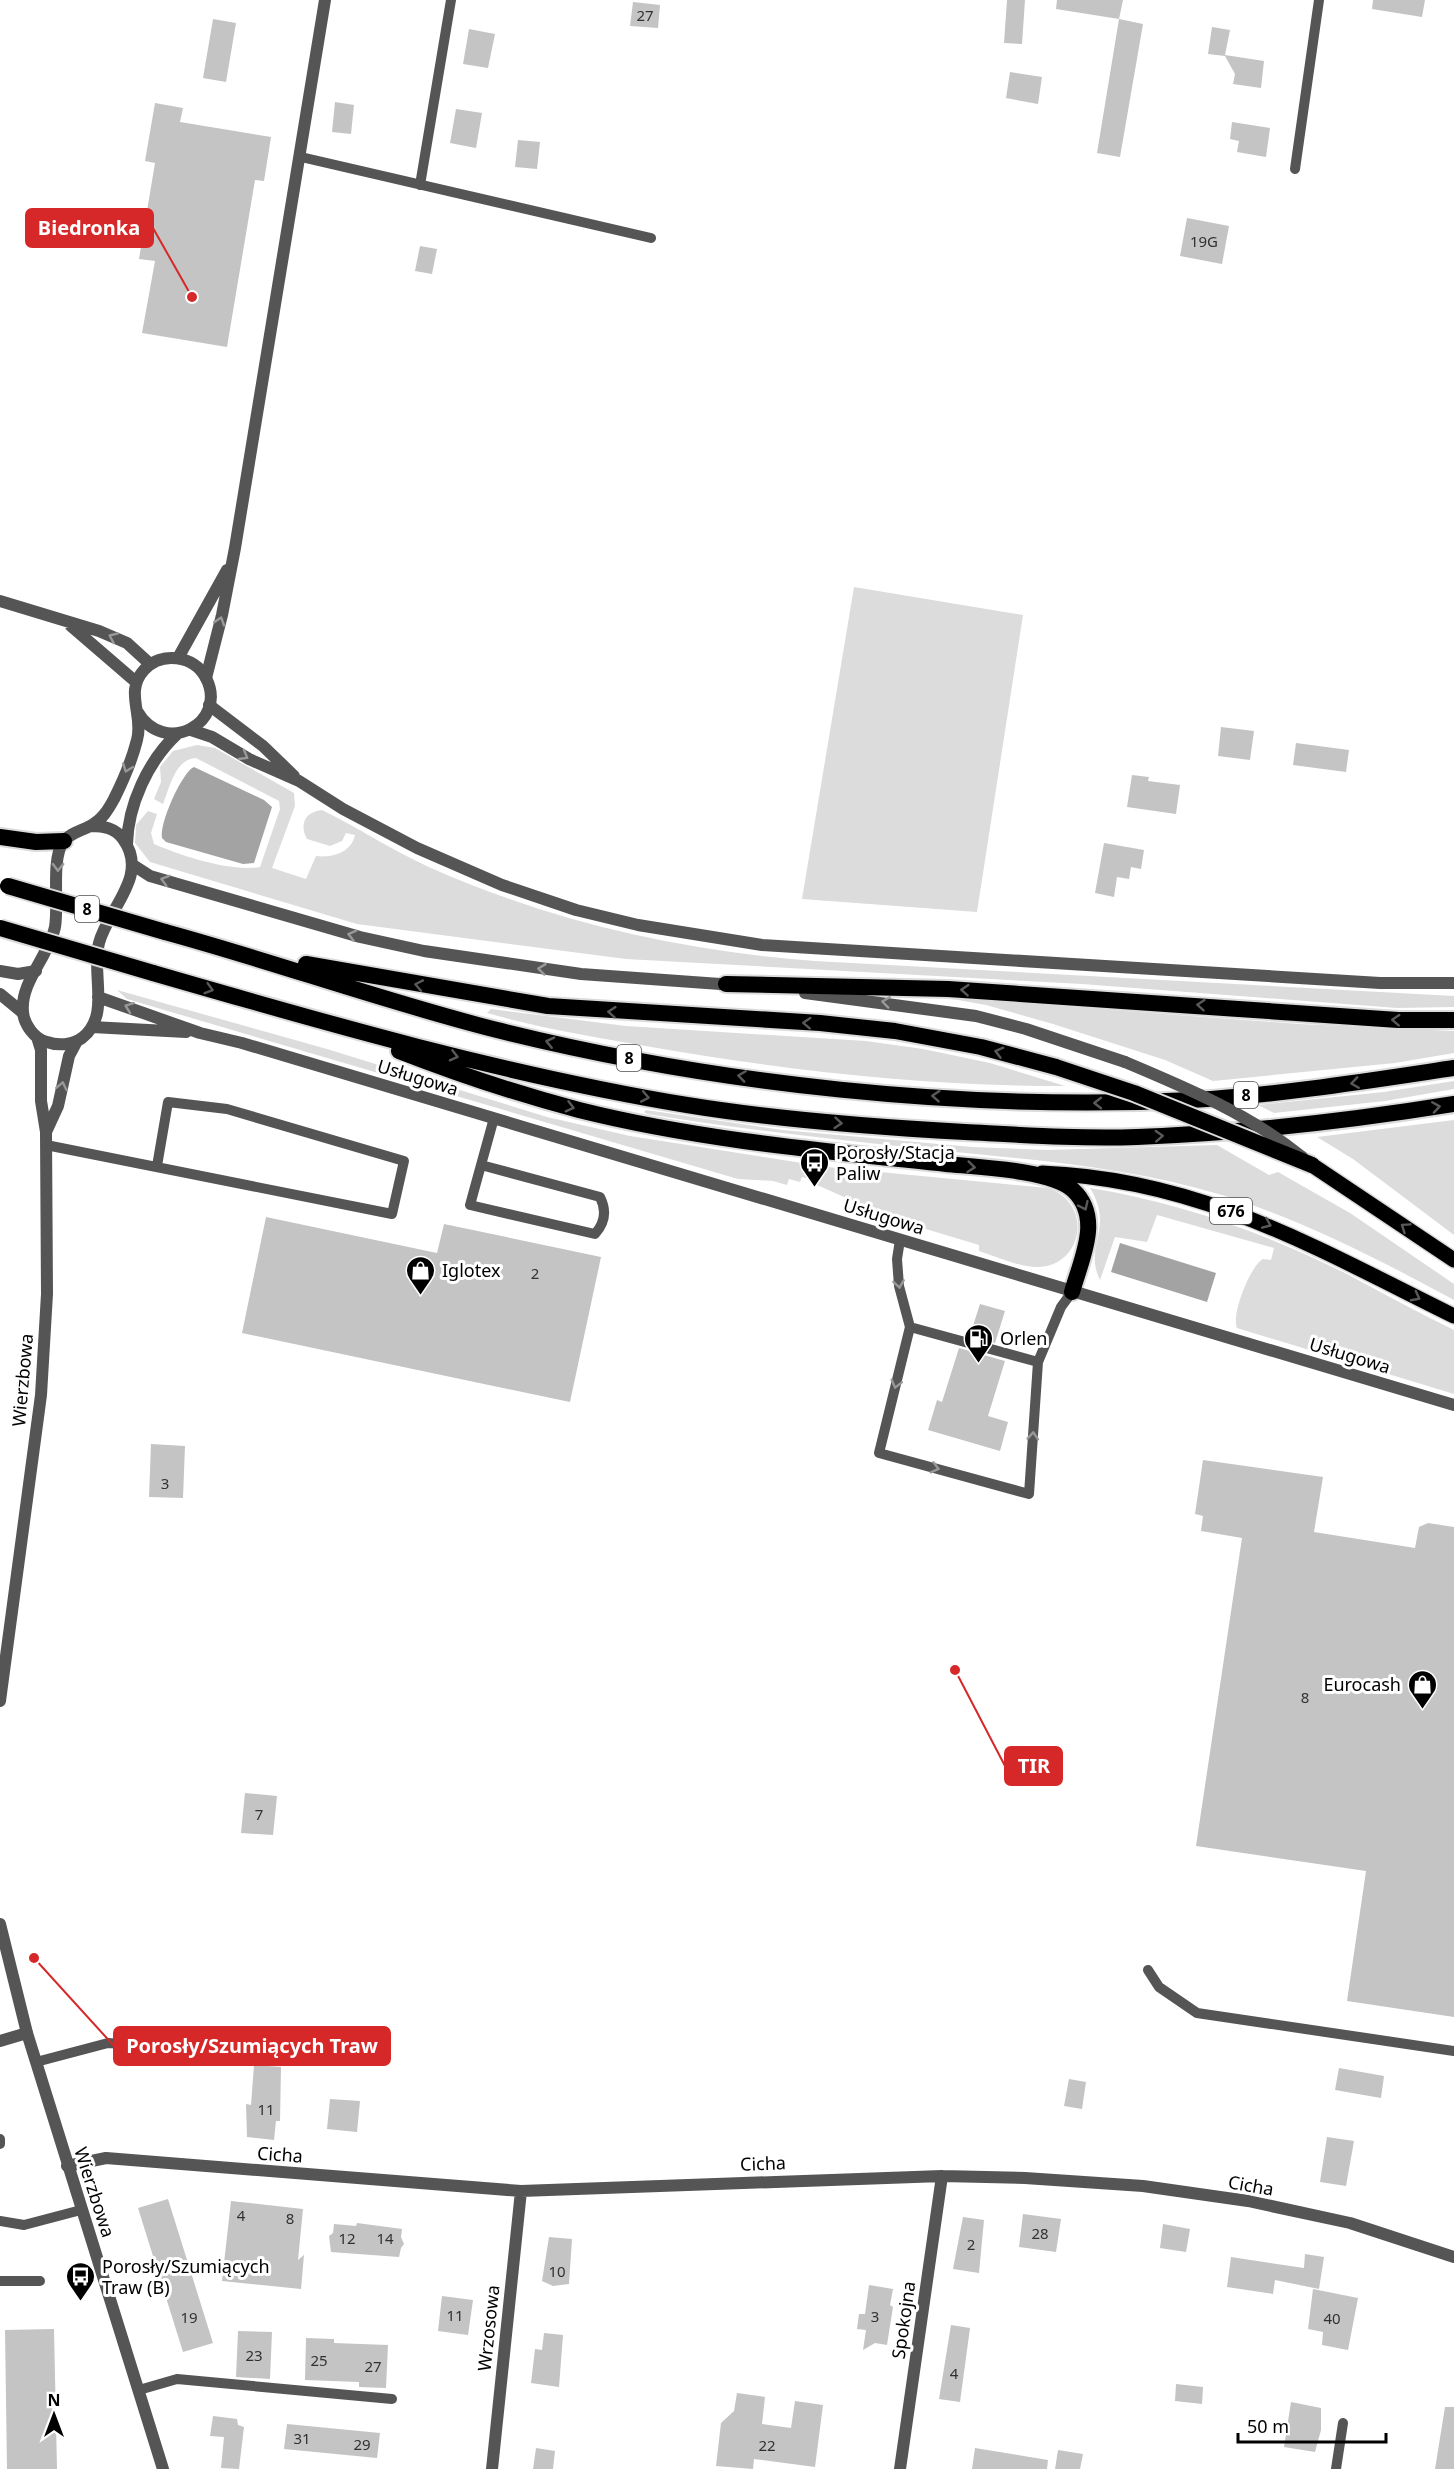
<svg xmlns="http://www.w3.org/2000/svg" width="1454" height="2469" viewBox="0 0 1454 2469" font-family="'Noto Sans',sans-serif">
	<style>
		.green { fill: #dcdcdc }
		.water { fill: #a3a3a3 }
		.building { fill: #c4c4c4 }
		.lines { fill: none; stroke-linecap: round; stroke-linejoin: round }
		.primary-casing { stroke: #dbdbdb; stroke-width: 18 }
		.trunk-casing { stroke: #dbdbdb; stroke-width: 20 }
		.service { stroke: #555; stroke-width: 10 }
		.minor { stroke: #555; stroke-width: 12 }
		.tertiary { stroke: #555; stroke-width: 12 }
		.primary { stroke: #000; stroke-width: 15 }
		.trunk { stroke: #000; stroke-width: 16 }
		.trunk-bridge-casing { stroke: #dbdbdb; stroke-width: 20; stroke-linecap: butt }
		.tertiary-bridge { stroke: #555; stroke-width: 12 }
		.trunk-bridge { stroke: #000; stroke-width: 16 }
		.oneway { stroke: #999 }
		.oneway2 { stroke: #595959 }
		.labels { text-anchor: middle; dominant-baseline: central; stroke-width: 6; stroke-linejoin: round; paint-order: stroke }
		.number-label { font-size: 15px; fill: #313131 }
		.shield { fill: #fff; stroke: #4c4c4c; stroke-width: 1.5 }
		.shield-label { font-size: 16px; font-weight: bold; fill: #000 }
		.street-label { font-size: 18px; fill: #000; stroke: #fff }
		.poi-label { font-size: 18px; fill: #000; stroke: #fff; text-anchor: start }
		.leader { fill: none; stroke: #d62828; stroke-width: 2 }
		.callout-dot { fill: #d62828; stroke: #fff; stroke-width: 2 }
		.callout { fill: #d62828; stroke: #d62828; stroke-width: 2 }
		.callout-label { font-size: 20px; text-anchor: middle; font-weight: bold; fill: #fff }
	</style>
	<rect width="100%" height="100%" fill="#fff"/>
	<!-- green -->
	<path class="green" d="M854,587L1023,615L977,912L802,899Z
		M197,745L215,748L294,793L295,806L272,868L306,879L316,856C332,858 351,853 355,835L346,833L342,841L330,846L307,839C299,824 305,812 322,810C359,828 393,851 431,868C553,922 681,951 815,961L1454,996V1007L1397,1008L1082,984L626,959L357,924L150,862L135,843L136,825L148,811L157,814L151,833L154,844C182,856 230,872 260,867L280,809L279,801L196,758C175,759 170,787 163,804L154,799L161,782L160,767L173,751Z
		M117,990L327,1049L547,1117L630,1136L828,1167L1048,1188C1090,1202 1085,1257 1047,1266C1027,1271 998,1257 979,1251V1245L896,1220L817,1185V1181L802,1177L800,1182L789,1179L787,1185L773,1181L738,1179L127,999Z
		M947,998L1299,1024L1454,1031V1053L1395,1063L1213,1081L1165,1060L1053,1024L986,1005Z
		M491,1009L626,1026L866,1041L923,1049L990,1063L1065,1086C927,1086 792,1071 657,1048C600,1038 543,1029 487,1013Z
		M1454,1081V1089L1385,1101L1274,1113L1258,1105L1384,1092Z
		M646,1110L782,1130L972,1147L1048,1150L1217,1145L1269,1175L1278,1172L1350,1213L1454,1284V1300C1380,1260 1303,1220 1222,1195C1132,1168 1038,1160 944,1151C845,1141 746,1130 647,1114L644,1112Z
		M1454,1120V1235L1353,1159L1317,1137Z
		M1090,1188C1178,1202 1265,1233 1345,1273C1381,1292 1417,1312 1454,1330V1394L1237,1328C1231,1315 1250,1266 1263,1259L1271,1260L1274,1248L1157,1215L1147,1242L1115,1237L1100,1280C1083,1245 1115,1229 1090,1188Z"/>
	<!-- water -->
	<path class="water" d="M194,767L264,800L272,807L254,863L243,864L166,842L162,838C159,824 182,772 194,767Z
		M1120,1243L1216,1273L1207,1302L1111,1272Z"/>
	<!-- building -->
	<path class="building" d="M1007,0H1025L1022,44L1004,43Z
		M1057,0H1123L1119,19L1056,9Z
		M1373,0H1425L1422,17L1372,9Z
		M633,2L660,5L658,28L630,26Z
		M213,19L236,23L226,82L203,78Z
		M1119,19L1143,24L1120,157L1097,153Z
		M1212,27L1230,30L1225,55L1264,61L1261,88L1233,84L1235,74L1225,56L1208,54Z
		M469,29L495,34L488,68L463,64Z
		M1010,72L1042,77L1038,104L1006,98Z
		M335,102L354,105L351,134L332,132Z
		M155,103L183,108L180,122L271,137L264,181L255,180L227,347L142,333L155,261L139,259L155,163L145,161Z
		M456,109L482,113L476,148L450,143Z
		M1232,122L1270,128L1266,157L1237,152L1239,141L1230,139Z
		M518,140L540,142L537,169L515,167Z
		M1187,218L1229,226L1222,264L1180,256Z
		M420,246L437,249L432,274L415,271Z
		M1221,727L1254,731L1250,760L1218,756Z
		M1296,743L1349,750L1346,772L1293,765Z
		M1132,775L1149,777L1148,781L1180,785L1176,814L1127,807Z
		M1104,843L1144,850L1141,869L1131,867L1129,879L1117,877L1114,897L1095,893Z
		M266,1217L437,1253L444,1224L601,1257L570,1402L242,1333Z
		M980,1304L1005,1311L995,1343L963,1334L970,1335Z
		M959,1348L1005,1361L988,1416L1008,1422L1000,1451L928,1430L937,1400L942,1402Z
		M151,1444L185,1446L183,1498L149,1497Z
		M1203,1460L1323,1477L1314,1532L1415,1548L1419,1527L1428,1523L1454,1527V2017L1347,2001L1366,1871L1196,1846L1242,1538L1201,1531L1203,1516L1195,1514Z
		M245,1793L277,1796L273,1835L241,1833Z
		M254,2065L281,2067L280,2121H276L274,2140L247,2137L246,2104L251,2105Z
		M1339,2068L1384,2076L1381,2098L1335,2090Z
		M1069,2079L1086,2082L1082,2109L1064,2106Z
		M330,2099L360,2101L357,2132L327,2129Z
		M1327,2137L1354,2141L1346,2186L1320,2182Z
		M168,2199L213,2343L183,2352L138,2208Z
		M231,2201L303,2209L298,2260L304,2255L301,2289L222,2281Z
		M1023,2214L1061,2219L1056,2252L1019,2247Z
		M963,2217L984,2220L979,2273L953,2269Z
		M357,2223L402,2229L401,2237L404,2244L401,2248L399,2257L331,2252L329,2236L333,2233L334,2224L356,2226Z
		M1163,2224L1190,2229L1186,2252L1160,2248Z
		M549,2237L572,2239L569,2284L553,2286L542,2281Z
		M1305,2254L1324,2257L1319,2289L1275,2280L1273,2294L1227,2287L1231,2257L1304,2268Z
		M869,2285L893,2289L890,2305L893,2307L887,2345L875,2343L863,2350L866,2330L857,2329L859,2314H865Z
		M1313,2289L1358,2298L1348,2350L1322,2345L1323,2332L1308,2329Z
		M442,2296L473,2300L468,2335L438,2331Z
		M951,2325L970,2328L960,2402L939,2399Z
		M54,2329L57,2469H7L5,2330Z
		M238,2331L272,2332L270,2379L236,2377Z
		M544,2333L563,2335L559,2387L531,2383L535,2349L542,2350Z
		M306,2338L334,2339V2343L388,2345L386,2388L359,2387V2382L305,2380Z
		M1176,2384L1203,2387L1202,2404L1175,2401Z
		M737,2393L765,2397L762,2424L791,2428L795,2401L823,2405L815,2467L754,2459L753,2469L716,2466L721,2423L734,2411Z
		M1291,2402L1321,2408V2430L1315,2452L1284,2447Z
		M1445,2407H1454V2469H1435Z
		M213,2416L237,2419L238,2425L244,2427L239,2469L221,2468L224,2437L210,2436Z
		M287,2424L380,2433L377,2458L284,2449Z
		M536,2448L555,2451L553,2469H533Z
		M975,2448L1048,2460L1047,2469H972Z
		M1058,2450L1083,2454L1080,2469H1055Z"/>
	<g class="lines">
		<defs>
			<path id="primary" d="M1312,1165L1454,1260
				M1042,1173C1200,1179 1316,1248 1454,1316"/>
			<path id="trunk" d="M0,837L36,842L64,841
				M165,932C275,962 383,1001 493,1029C716,1085 963,1111 1192,1100C1280,1095 1367,1081 1454,1068
				M306,964L548,1006L820,1023L895,1031L981,1047L1056,1067
				M153,973C329,1024 506,1075 687,1105C779,1120 872,1127 965,1132C1022,1135 1080,1139 1137,1137C1244,1133 1349,1121 1454,1104
				M726,984L948,989L1398,1020H1454
				M399,1051C458,1074 518,1094 579,1110C699,1140 824,1151 946,1164C976,1167 1052,1170 1073,1190C1103,1218 1081,1259 1072,1292"/>
		</defs>
		<!-- primary casing -->
		<use href="#primary" class="primary-casing"/>
		<!-- trunk casing -->
		<use href="#trunk" class="trunk-casing"/>
		<!-- service -->
		<path class="service" d="M301,157L651,238
			M1295,169L1319,0
			M420,185L451,0
			M46,1145L392,1214L404,1161L227,1109L168,1102L157,1166
			M481,1165L470,1205L595,1234C605,1223 607,1211 600,1197L481,1165L494,1118
			M900,1240L897,1259L899,1286L910,1327L879,1453L1029,1494L1038,1362L1061,1307L1072,1292
			M910,1327L1038,1362
			M1148,1970L1159,1987L1197,2013L1454,2051
			M36,2062L108,2043L224,2051
			M0,2139V2144
			M0,2221L24,2225L81,2210
			M0,2281H40
			M139,2390L177,2379L392,2399
			M1336,2469L1343,2423"/>
		<!-- minor -->
		<path class="minor" d="M178,658L227,570
			M206,678L222,615L235,548L325,0
			M209,705L263,746L294,776
			M191,730L212,737L249,759L299,781L343,809L417,848L502,885L576,910L638,925L762,945L1380,983H1454
			M0,971L18,974L36,971
			M0,994L22,1012
			M0,2041L27,2033
			M67,2166L106,2158L521,2191L942,2176L1025,2178L1143,2186L1248,2201L1350,2223L1454,2257
			M492,2469L521,2191
			M900,2469L942,2176"/>
		<!-- tertiary -->
		<path class="tertiary" d="M0,601L99,631L127,643L150,664
			M71,626L136,682
			M91,826C104,826 115,828 123,839C150,876 108,908 99,943C91,974 111,1016 82,1038C72,1045 58,1046 47,1042C34,1039 24,1024 23,1012C20,982 49,956 55,927C59,904 51,860 63,842C70,833 81,831 90,826C102,820 108,810 114,799C123,781 132,760 137,740C144,715 124,692 144,670C161,651 194,655 206,678C229,723 164,758 137,711
			M127,844C128,805 148,761 177,734
			M133,865L150,876L360,937L424,951L581,974L734,985
			M805,993L976,1016L1026,1029L1125,1062
			M98,997L200,1033L242,1043L1454,1405
			M92,1027L186,1032
			M46,1132L58,1106L69,1056L77,1041
			M0,1701L41,1395L47,1294L46,1132L41,1101V1050L37,1037
			M0,1924L27,2033L163,2469"/>
		<!-- primary -->
		<use href="#primary" class="primary"/>
		<!-- trunk -->
		<use href="#trunk" class="trunk"/>
		<defs>
			<path id="trunk-bridge" d="M8,886L165,932
				M0,928L153,973
				M1056,1067L1134,1093L1312,1165"/>
		</defs>
		<!-- trunk-bridge casing -->
		<use href="#trunk-bridge" class="trunk-bridge-casing"/>
		<!-- tertiary-bridge -->
		<path class="tertiary-bridge" d="M1125,1062C1187,1088 1249,1114 1302,1157"/>
		<!-- trunk-bridge -->
		<use href="#trunk-bridge" class="trunk-bridge"/>
	</g>
	<!-- one-way arrows -->
	<defs><path id="oneway-chevron" d="M-2-3.5L2.5 0L-2 3.5" fill="none" stroke-width="1.6" stroke-linecap="round" stroke-linejoin="round" transform="scale(1.5)"/></defs>
	<g class="oneway">
		<use href="#oneway-chevron" transform="translate(220 621) rotate(-72)"/>
		<use href="#oneway-chevron" transform="translate(113 637) rotate(-156)"/>
		<use href="#oneway-chevron" transform="translate(244 756) rotate(30)"/>
		<use href="#oneway-chevron" transform="translate(127 768) rotate(111)"/>
		<use href="#oneway-chevron" transform="translate(58 867) rotate(91)"/>
		<use href="#oneway-chevron" transform="translate(165 880) rotate(-164)"/>
		<use href="#oneway-chevron" transform="translate(352 935) rotate(-165)"/>
		<use href="#oneway-chevron" transform="translate(542 969) rotate(-173)"/>
		<use href="#oneway-chevron" transform="translate(886 1002) rotate(-172)"/>
		<use href="#oneway-chevron" transform="translate(129 1007) rotate(-160)"/>
		<use href="#oneway-chevron" transform="translate(62 1086) rotate(-78)"/>
		<use href="#oneway-chevron" transform="translate(899 1284) rotate(81)"/>
		<use href="#oneway-chevron" transform="translate(896 1384) rotate(104)"/>
		<use href="#oneway-chevron" transform="translate(1033 1436) rotate(-86)"/>
		<use href="#oneway-chevron" transform="translate(935 1468) rotate(15)"/>
	</g>
	<g class="oneway2">
		<use href="#oneway-chevron" transform="translate(419 985) rotate(-169)"/>
		<use href="#oneway-chevron" transform="translate(209 989) rotate(16)"/>
		<use href="#oneway-chevron" transform="translate(965 990) rotate(-176)"/>
		<use href="#oneway-chevron" transform="translate(1201 1005) rotate(-175)"/>
		<use href="#oneway-chevron" transform="translate(612 1012) rotate(-175)"/>
		<use href="#oneway-chevron" transform="translate(1396 1020) rotate(-177)"/>
		<use href="#oneway-chevron" transform="translate(807 1023) rotate(-177)"/>
		<use href="#oneway-chevron" transform="translate(550 1042) rotate(-167)"/>
		<use href="#oneway-chevron" transform="translate(999 1052) rotate(-165)"/>
		<use href="#oneway-chevron" transform="translate(454 1056) rotate(14)"/>
		<use href="#oneway-chevron" transform="translate(742 1076) rotate(-172)"/>
		<use href="#oneway-chevron" transform="translate(1355 1083) rotate(172)"/>
		<use href="#oneway-chevron" transform="translate(936 1096) rotate(-176)"/>
		<use href="#oneway-chevron" transform="translate(645 1097) rotate(11)"/>
		<use href="#oneway-chevron" transform="translate(1098 1103) rotate(-180)"/>
		<use href="#oneway-chevron" transform="translate(570 1107) rotate(15)"/>
		<use href="#oneway-chevron" transform="translate(1436 1107) rotate(-9)"/>
		<use href="#oneway-chevron" transform="translate(838 1123) rotate(5)"/>
		<use href="#oneway-chevron" transform="translate(1159 1136) rotate(-3)"/>
		<use href="#oneway-chevron" transform="translate(971 1167) rotate(6)"/>
		<use href="#oneway-chevron" transform="translate(1084 1206) rotate(65)"/>
		<use href="#oneway-chevron" transform="translate(1267 1224) rotate(23)"/>
		<use href="#oneway-chevron" transform="translate(1405 1227) rotate(-146)"/>
		<use href="#oneway-chevron" transform="translate(1416 1297) rotate(28)"/>
	</g>
	<!-- icons -->
	<defs>
		<symbol id="bus-pin" viewBox="-11 -11 22 30"><path d="M0 17L-7.5 6A9.5 9.5 0 1 1 7.5 6Z" fill="#000" stroke="#fff"/><path d="M-5-6H5V4H4V6H2V4H-2V6H-4V4H-5ZM-3.5-4V0h7V-4ZM-3.5 1.2v1.5H-2V1.2ZM2 1.2v1.5H3.5V1.2Z" fill="#fff"/></symbol>
		<symbol id="shop-pin" viewBox="-11 -11 22 30"><path d="M0 17L-7.5 6A9.5 9.5 0 1 1 7.5 6Z" fill="#000" stroke="#fff"/><path d="M-5-2.5h2.3a2.7 3.5 0 0 1 5.4 0H5L5.5 6h-11ZM-1.5-2.5h3a1.5 2.3 0 0 0-3 0Z" fill="#fff"/></symbol>
		<symbol id="fuel-pin" viewBox="-11 -11 22 30"><path d="M0 17L-7.5 6A9.5 9.5 0 1 1 7.5 6Z" fill="#000" stroke="#fff"/><path d="M-5.5-6h7V0h2V4h1.3V-2.5L3-4.5l.8-.8L6-3V5H2.5V1h-1V6h-7ZM-4.2-4.7v3.2H.2V-4.7Z" fill="#fff"/></symbol>
	</defs>
	<g fill-rule="evenodd">
		<use href="#bus-pin" x="798" y="1146" width="33" height="45"/>
		<use href="#shop-pin" x="404" y="1254" width="33" height="45"/>
		<use href="#fuel-pin" x="962" y="1322" width="33" height="45"/>
		<use href="#shop-pin" x="1406" y="1668" width="33" height="45"/>
		<use href="#bus-pin" x="64" y="2260" width="33" height="45"/>
	</g>
	<g class="labels">
		<!-- number labels -->
		<g class="number-label">
			<text x="645" y="15">27</text>
			<text x="1204" y="241">19G</text>
			<text x="535" y="1273">2</text>
			<text x="165" y="1483">3</text>
			<text x="1305" y="1697">8</text>
			<text x="259" y="1814">7</text>
			<text x="266" y="2109">11</text>
			<text x="241" y="2215">4</text>
			<text x="290" y="2218">8</text>
			<text x="1040" y="2233">28</text>
			<text x="347" y="2238">12</text>
			<text x="385" y="2238">14</text>
			<text x="971" y="2244">2</text>
			<text x="557" y="2271">10</text>
			<text x="455" y="2315">11</text>
			<text x="875" y="2316">3</text>
			<text x="189" y="2317">19</text>
			<text x="1332" y="2318">40</text>
			<text x="254" y="2355">23</text>
			<text x="319" y="2360">25</text>
			<text x="373" y="2366">27</text>
			<text x="954" y="2373">4</text>
			<text x="302" y="2438">31</text>
			<text x="362" y="2444">29</text>
			<text x="767" y="2445">22</text>
		</g>
		<!-- shield labels -->
		<g class="shield">
			<rect x="75" y="896" width="24" height="26" rx="4.5"/>
			<rect x="617" y="1045" width="24" height="26" rx="4.5"/>
			<rect x="1234" y="1082" width="24" height="26" rx="4.5"/>
			<rect x="1210" y="1198" width="42" height="26" rx="4.5"/>
		</g>
		<g class="shield-label">
			<text x="87" y="909">8</text>
			<text x="629" y="1058">8</text>
			<text x="1246" y="1095">8</text>
			<text x="1231" y="1211">676</text>
		</g>
		<!-- street labels -->
		<g class="street-label">
			<text transform="translate(418 1077) rotate(17)">Usługowa</text>
			<text transform="translate(884 1216) rotate(17)">Usługowa</text>
			<text transform="translate(1350 1355) rotate(17)">Usługowa</text>
			<text transform="translate(22 1380) rotate(-85)">Wierzbowa</text>
			<text transform="translate(280 2154) rotate(4)">Cicha</text>
			<text transform="translate(763 2163) rotate(-2)">Cicha</text>
			<text transform="translate(1251 2185) rotate(10)">Cicha</text>
			<text transform="translate(95 2192) rotate(72)">Wierzbowa</text>
			<text transform="translate(903 2320) rotate(-82)">Spokojna</text>
			<text transform="translate(488 2328) rotate(-84)">Wrzosowa</text>
		</g>
		<!-- poi labels -->
		<g class="poi-label">
			<text x="836" y="1152">Porosły/Stacja<tspan x="836" dy="21">Paliw</tspan></text>
			<text x="442" y="1270">Iglotex</text>
			<text x="1000" y="1338">Orlen</text>
			<text x="1401" y="1684" text-anchor="end">Eurocash</text>
			<text x="102" y="2266">Porosły/Szumiących<tspan x="102" dy="21">Traw (B)</tspan></text>
		</g>
	</g>
	<!-- callouts -->
	<path class="leader" d="M192 297L153 228M955 1670L1005 1766M34 1958L114 2046"/>
	<g class="callout-dot">
		<circle cx="192" cy="297" r="6"/>
		<circle cx="955" cy="1670" r="6"/>
		<circle cx="34" cy="1958" r="6"/>
	</g>
	<g class="callout">
		<rect x="26" y="209" width="127" height="38" rx="6"/>
		<rect x="1005" y="1747" width="57" height="38" rx="6"/>
		<rect x="114" y="2027" width="276" height="38" rx="6"/>
	</g>
	<g class="callout-label">
		<text x="89" y="235">Biedronka</text>
		<text x="1034" y="1773">TIR</text>
		<text x="252" y="2053">Porosły/Szumiących Traw</text>
	</g>
	<!-- north arrow -->
	<g transform="translate(54 2415)" stroke="#ffffff" stroke-width="4.5" paint-order="stroke">
	<path d="M0-4.5L10 22L0 15L-10 22Z" fill="#000000"/>
	<text y="-9" font-size="16" font-weight="bold" text-anchor="middle" fill="#000000">N</text>
	</g>
	<!-- scale -->
	<path d="M1238 2433v9h148v-9" fill="none" stroke="#000000" stroke-width="3"/>
	<text x="1247" y="2433" font-size="18" fill="#000000" stroke="#ffffff" stroke-width="4.5" paint-order="stroke">50 m</text>
</svg>
